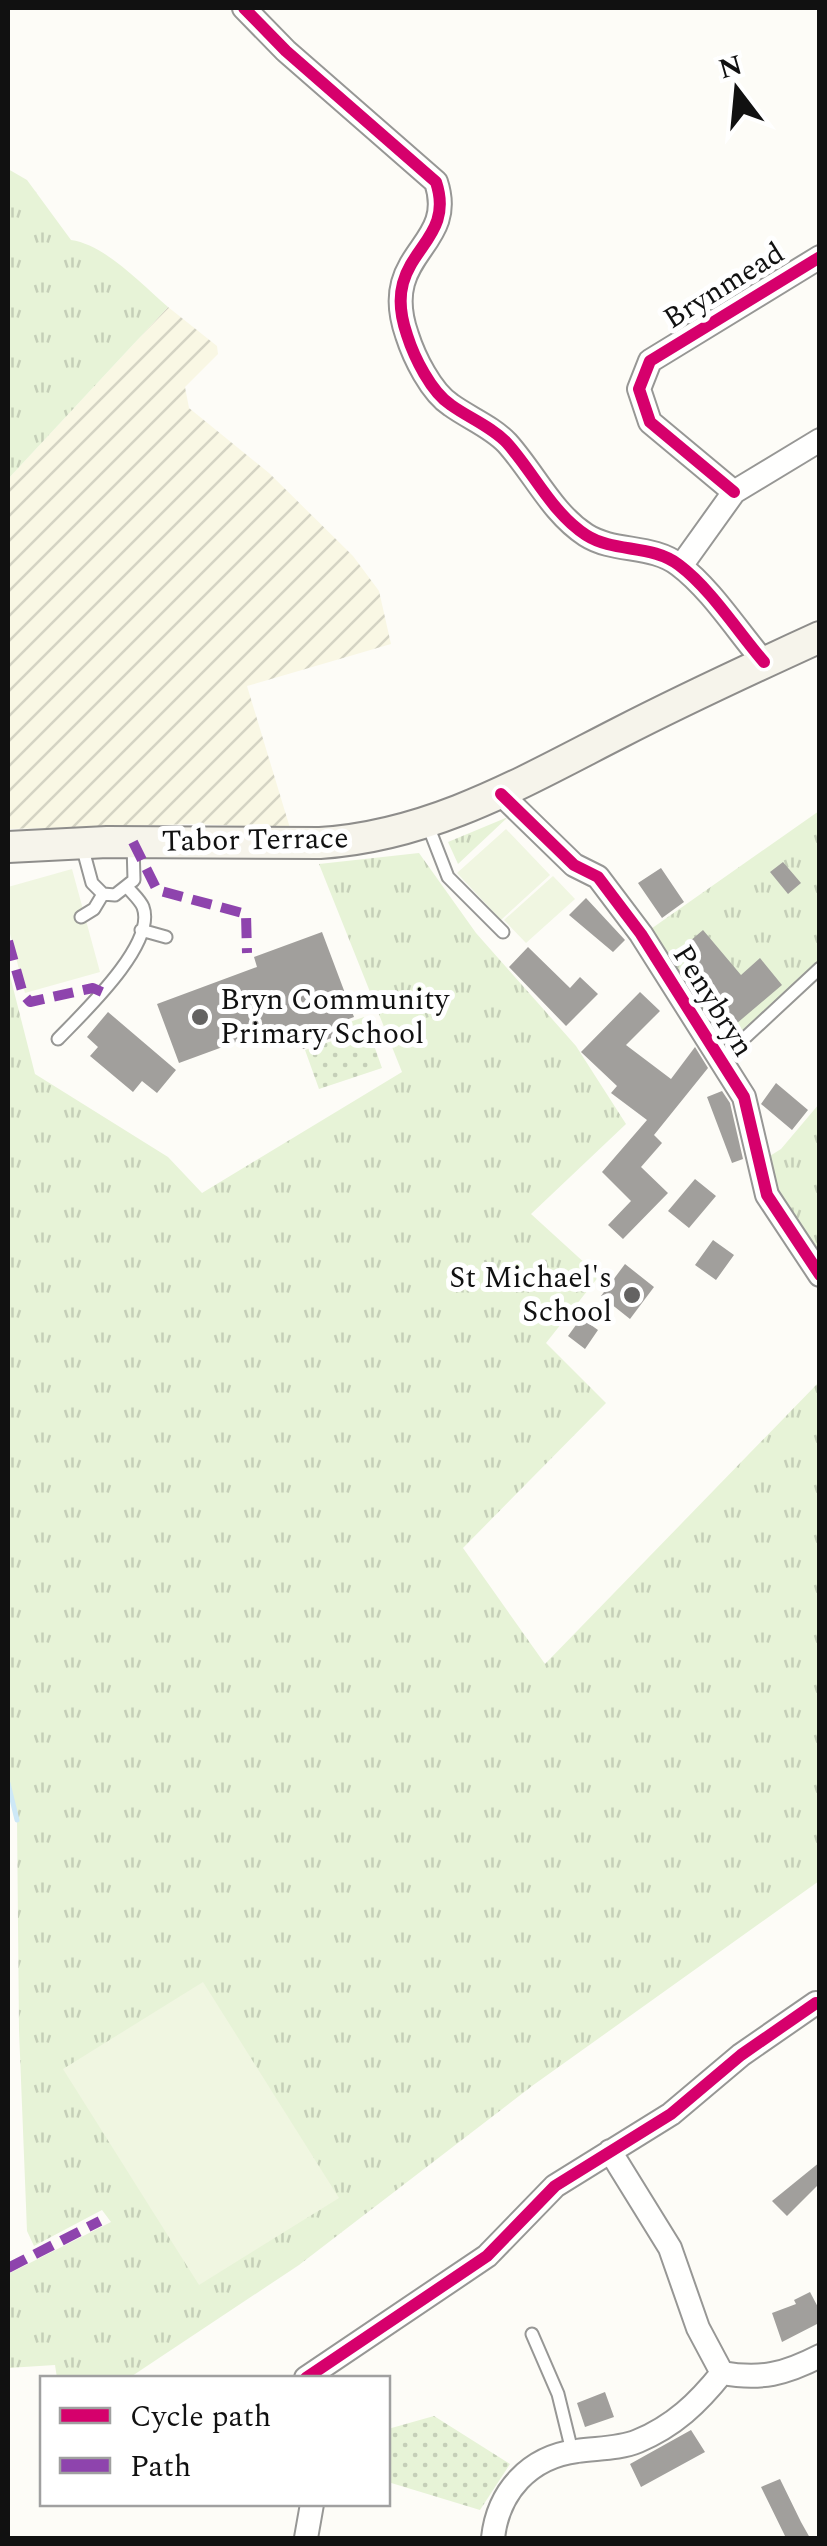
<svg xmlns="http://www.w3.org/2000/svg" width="827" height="2546" viewBox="0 0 827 2546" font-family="Spectral,serif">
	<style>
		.farmland { fill: url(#farmland-furrows) }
		.grass { fill: url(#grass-tufts) }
		.park { fill: url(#park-dots) }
		.pitch { fill: #f0f6e1 }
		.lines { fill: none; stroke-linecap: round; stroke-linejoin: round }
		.stream { stroke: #cde8f7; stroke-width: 5 }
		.building { fill: #a19f9c }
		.service-casing { stroke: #979795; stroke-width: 15 }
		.minor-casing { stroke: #979795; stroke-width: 26 }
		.secondary-casing { stroke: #8e8d8b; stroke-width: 34 }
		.service { stroke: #fffffe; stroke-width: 11 }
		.minor { stroke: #fffffe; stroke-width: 22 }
		.secondary { stroke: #f6f4eb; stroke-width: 30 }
		.quiet { stroke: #8e44ad; stroke-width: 10; stroke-dasharray: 20 10; stroke-linecap: butt }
		.cycleway-casing { stroke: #fff; stroke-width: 19 }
		.cycleway { stroke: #d6006c; stroke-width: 12 }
		.poi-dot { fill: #646362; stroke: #fff; stroke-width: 4 }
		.labels { text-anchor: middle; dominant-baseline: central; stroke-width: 10; stroke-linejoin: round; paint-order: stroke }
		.street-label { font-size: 30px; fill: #111; stroke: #fff }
		.poi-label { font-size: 30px; fill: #111; stroke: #fff; text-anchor: start }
	</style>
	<defs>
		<pattern id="farmland-furrows" width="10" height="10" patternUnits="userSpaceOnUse" patternTransform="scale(2.5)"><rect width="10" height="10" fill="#f9f7e4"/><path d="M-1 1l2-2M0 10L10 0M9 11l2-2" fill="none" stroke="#d4d3c3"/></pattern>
		<pattern id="grass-tufts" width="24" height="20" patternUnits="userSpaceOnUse" patternTransform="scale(2.5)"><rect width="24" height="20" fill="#e7f3d7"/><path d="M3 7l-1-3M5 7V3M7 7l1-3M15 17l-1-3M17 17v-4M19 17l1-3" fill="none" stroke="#c5cfb8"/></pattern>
		<pattern id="park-dots" width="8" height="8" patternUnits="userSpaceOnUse" patternTransform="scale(2.5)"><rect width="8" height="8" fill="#e7f3d7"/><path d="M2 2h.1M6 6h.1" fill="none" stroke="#c5cfb8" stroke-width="1.8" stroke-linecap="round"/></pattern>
	</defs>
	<rect width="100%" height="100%" fill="#fdfcf7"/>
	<!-- farmland -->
	<path class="farmland" d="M168,307L217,346L218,354L185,387L189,408L269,473L353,556L379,591L391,644L247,686L290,828L196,824L8,829V479Z"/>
	<!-- grass -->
	<path class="grass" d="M8,169L27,180L71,240C106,245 142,285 168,307L8,479Z
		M819,811L817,966L725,1050L648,931Z
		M508,817L458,864L448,842Z
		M419,853L476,933L576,1046L626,1124L531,1214L599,1276L546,1343L606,1403L463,1548L545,1664L819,1382V1881L532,2086L299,2265L129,2378H57L55,2365L8,2368V2274L111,2222L102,2210L34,2246L27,2231L19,2030L17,1820L8,1783V968L35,1074L168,1157L202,1193L402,1072L319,864Z
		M819,1104V1258L785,1213L765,1159L781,1149Z"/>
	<!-- park -->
	<path class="park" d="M364,1017L382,1068L319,1089L305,1050L341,1038L338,1026Z
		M434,2416L510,2464L480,2510L388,2482V2429Z"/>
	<!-- pitch -->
	<path class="pitch" d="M506,829L550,875L501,920L457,873Z
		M72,869L100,972L25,993L8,926V887Z
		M553,876L575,899L526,943L504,920Z
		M203,1982L339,2198L199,2285L63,2069Z"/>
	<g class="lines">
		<!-- stream -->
		<path class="stream" d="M8,1783L17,1820"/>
	</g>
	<!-- building -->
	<path class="building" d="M783,862L801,883L788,894L770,872Z
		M661,868L684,902L662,918L638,883Z
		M586,898L625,940L613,952L569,915Z
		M703,930L741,975L760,958L782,985L736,1024L676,953Z
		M322,932L354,1017L335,1024L339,1035L303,1049L299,1038L286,1042L280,1026L179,1063L157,1004L257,967L254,957Z
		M528,947L570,988L580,977L598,994L566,1026L509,967Z
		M640,992L660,1011L626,1045L671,1079L695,1047L708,1068L654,1135L662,1143L641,1167L668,1193L623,1239L608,1225L631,1201L602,1172L647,1120L611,1093L617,1086L581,1052Z
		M108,1012L176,1070L157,1093L142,1081L133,1092L90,1056L98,1047L87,1037Z
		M776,1083L808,1110L792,1130L761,1104Z
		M722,1091L730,1103L743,1159L732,1163L707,1097Z
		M695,1179L716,1196L689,1228L668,1211Z
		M713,1240L734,1255L716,1280L695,1265Z
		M625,1264L654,1287L630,1319L601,1296Z
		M581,1318L598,1330L585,1349L568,1336Z
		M820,2162V2183L787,2216L772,2201Z
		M810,2292L820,2311L817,2324L782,2342L772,2313L796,2304L794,2300Z
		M605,2392L614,2417L585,2427L577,2403Z
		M691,2430L705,2452L641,2487L630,2464Z
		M780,2479L801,2522L810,2538H786L761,2487Z"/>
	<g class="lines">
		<defs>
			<path id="service" d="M427,823L448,877L503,932
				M82,846L92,883L103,894L115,895L134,880L133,844
				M81,917L94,909L103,894
				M141,930L166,937
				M58,1039C82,1014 157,944 143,907C140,900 133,894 128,888
				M721,1060L820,968
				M532,2334L558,2394L572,2451"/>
			<path id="minor" d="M244,8L286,51L436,182C458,248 378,252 407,335C414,357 431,392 451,405C469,418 492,427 507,443C534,473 552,513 586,535C614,553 652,544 679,565C711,589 738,632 764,662
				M734,492L650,422L639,389L650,361L820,257
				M681,566L734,492L820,440
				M501,794L574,865L598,877L641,934L744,1097L767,1195L820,1275
				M610,2151L670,2248L698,2328L722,2373C761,2380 785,2374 820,2356
				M306,2378L487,2256L555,2186L671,2114L741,2055L816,2003
				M306,2538L312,2504
				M493,2538C498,2492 529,2457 577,2451C597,2448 619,2449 638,2441C674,2426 698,2403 722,2373"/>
			<path id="secondary" d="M8,847L107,842L320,843C431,836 523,782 619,733C685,699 752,668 820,637"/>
		</defs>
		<!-- service casing -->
		<use href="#service" class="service-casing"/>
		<!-- minor casing -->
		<use href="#minor" class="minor-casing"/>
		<!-- secondary casing -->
		<use href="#secondary" class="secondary-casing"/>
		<!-- service -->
		<use href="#service" class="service"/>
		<!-- minor -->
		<use href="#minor" class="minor"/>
		<!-- secondary -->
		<use href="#secondary" class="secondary"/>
		<!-- quiet -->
		<path class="quiet" d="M133,842L157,890L246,914L247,953
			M8,941L23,994L30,1002L93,988L102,992
			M8,2268L100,2221"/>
		<defs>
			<path id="cycleway" d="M244,8L286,51L436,182C458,248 378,252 407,335C414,357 431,392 451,405C469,418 492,427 507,443C534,473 552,513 586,535C614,553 652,544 679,565C711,589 738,632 764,662
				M734,492L650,422L639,389L650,361L820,257
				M501,794L574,865L598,877L641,934L744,1097L767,1195L820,1275
				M306,2378L487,2256L555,2186L671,2114L741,2055L816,2003"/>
		</defs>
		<!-- cycleway casing -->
		<use href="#cycleway" class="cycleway-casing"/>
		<!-- cycleway -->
		<use href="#cycleway" class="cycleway"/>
	</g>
	<!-- markers -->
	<g class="poi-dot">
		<circle cx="200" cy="1017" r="10"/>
		<circle cx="632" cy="1295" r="10"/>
	</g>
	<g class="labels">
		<!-- street labels -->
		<g class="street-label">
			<text transform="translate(724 286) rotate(-32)">Brynmead</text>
			<text transform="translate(255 840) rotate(-1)">Tabor Terrace</text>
			<text transform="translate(713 1001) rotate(58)">Penybryn</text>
		</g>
		<!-- poi labels -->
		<g class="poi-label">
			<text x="220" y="1000">Bryn Community<tspan x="220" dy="34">Primary School</tspan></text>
			<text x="612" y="1278" text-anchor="end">St Michael's<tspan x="612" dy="34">School</tspan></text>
		</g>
	</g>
	<!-- border -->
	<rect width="827" height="2546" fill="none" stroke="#111111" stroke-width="20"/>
	<!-- legend -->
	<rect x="40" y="2376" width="350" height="130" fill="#ffffff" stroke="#a0a0a0" stroke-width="2.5"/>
	<rect x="60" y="2408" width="50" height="15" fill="#d6006c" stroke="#a0a0a0" stroke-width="2.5"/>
	<text x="130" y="2426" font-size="30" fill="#111111">Cycle path</text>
	<rect x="60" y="2458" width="50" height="15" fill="#8e44ad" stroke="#a0a0a0" stroke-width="2.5"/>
	<text x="130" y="2476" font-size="30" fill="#111111">Path</text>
	<!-- north arrow -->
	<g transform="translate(737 90) rotate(344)" stroke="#ffffff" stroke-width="8" paint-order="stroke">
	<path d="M0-8L18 38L0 25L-18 38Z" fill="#111111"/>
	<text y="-15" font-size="28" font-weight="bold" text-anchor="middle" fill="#111111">N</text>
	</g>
</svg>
